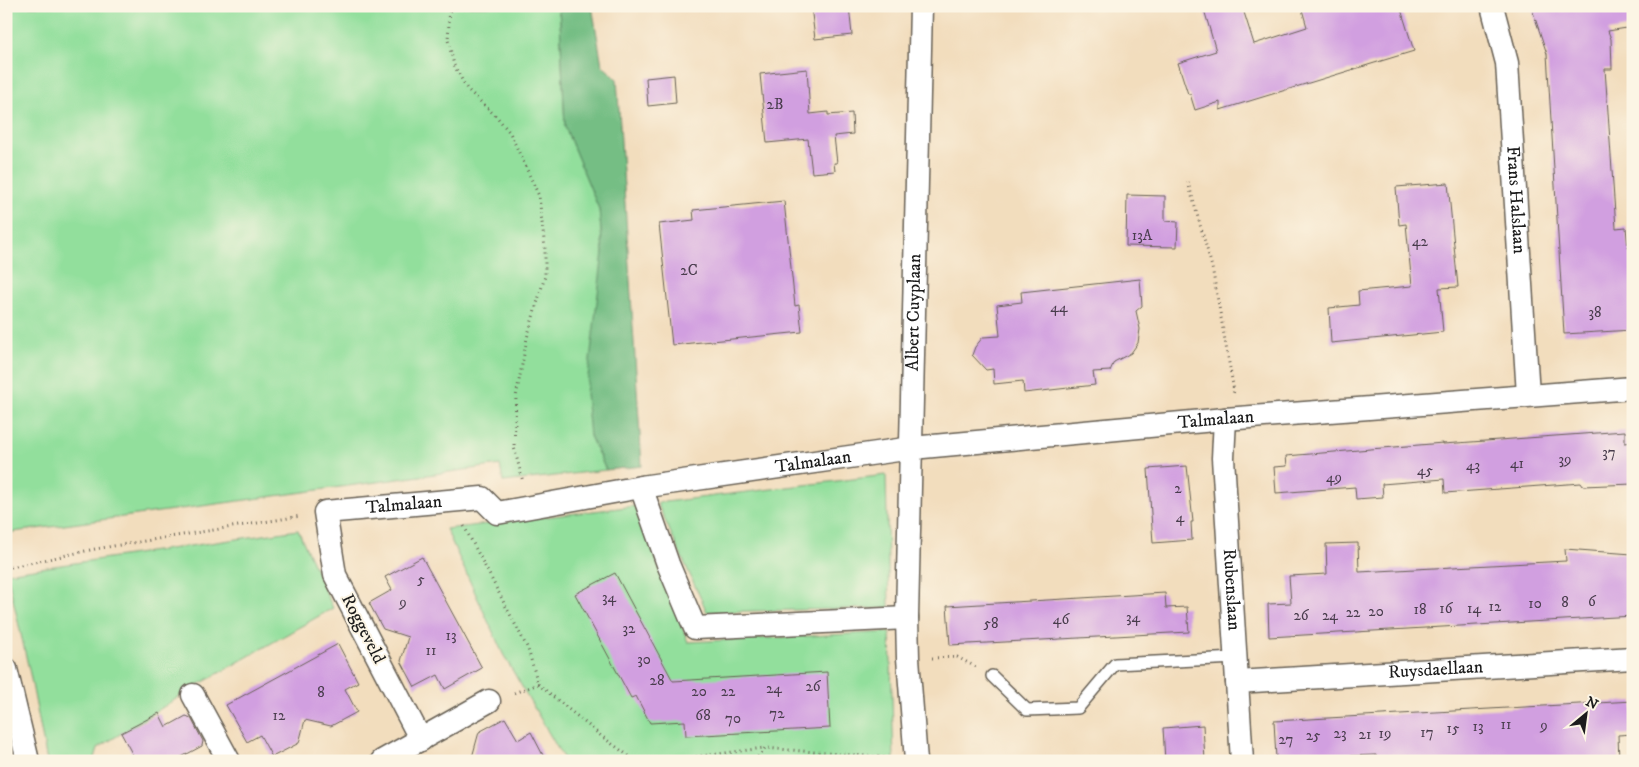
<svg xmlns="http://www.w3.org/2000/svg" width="1639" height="767" viewBox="0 0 1639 767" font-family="'IM FELL DW Pica',serif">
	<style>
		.green { fill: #92df9c; stroke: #577e5c }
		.forest { fill: #75be84; stroke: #486d50 }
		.building { fill: #d19fe0 }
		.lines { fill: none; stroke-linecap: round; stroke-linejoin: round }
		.lane-casing { stroke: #676054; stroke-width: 14 }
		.street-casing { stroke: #676054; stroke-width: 25 }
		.path { stroke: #676054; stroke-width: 3; stroke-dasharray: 1 4; stroke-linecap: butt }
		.lane { stroke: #fff; stroke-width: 11 }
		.street { stroke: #fff; stroke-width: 22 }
		.labels { text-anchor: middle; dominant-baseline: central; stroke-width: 4; stroke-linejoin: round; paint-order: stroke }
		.number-label { font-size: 15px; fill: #493d4d }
		.street-label { font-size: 18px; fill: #1c1c1c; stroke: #fcf5e5 }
	</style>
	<rect width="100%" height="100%" fill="#fcf5e5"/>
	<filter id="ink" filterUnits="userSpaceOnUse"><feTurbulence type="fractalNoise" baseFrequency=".02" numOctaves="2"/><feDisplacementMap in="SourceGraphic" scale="10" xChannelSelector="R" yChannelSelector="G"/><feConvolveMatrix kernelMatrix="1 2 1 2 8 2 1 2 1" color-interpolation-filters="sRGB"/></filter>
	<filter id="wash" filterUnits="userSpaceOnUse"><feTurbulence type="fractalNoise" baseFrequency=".0096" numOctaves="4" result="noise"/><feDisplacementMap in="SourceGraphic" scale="20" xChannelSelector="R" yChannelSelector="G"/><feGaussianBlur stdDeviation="1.12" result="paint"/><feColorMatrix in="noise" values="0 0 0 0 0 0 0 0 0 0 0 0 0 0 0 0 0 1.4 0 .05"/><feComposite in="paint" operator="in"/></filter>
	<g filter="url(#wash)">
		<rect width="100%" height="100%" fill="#f2ddbd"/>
		<!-- green -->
		<path class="green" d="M6,6H558L560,20L565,127L599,209L603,252L590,436L606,470L503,482L500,465L6,533Z
			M886,475L889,608L707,612L657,503Z
			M635,506L688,642L890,632L894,761H565L503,654L446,529Z
			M298,530L333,608L198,685L98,748L94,761H47L30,674L7,573Z"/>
		<!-- forest -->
		<path class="forest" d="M558,6H592L602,65L617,79L642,466L606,470L590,436L586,393L603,252L599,209L565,127L560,20Z"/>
		<g id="blocks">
			<!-- building -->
			<path class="building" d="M811,6H849L852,35L815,39Z
				M1203,6H1242L1254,44L1307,27L1301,6H1400L1414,51L1220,110V102L1195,110L1190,94H1188L1178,63L1216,51Z
				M1531,6H1633V27L1608,31L1611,39L1612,69H1605L1616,228L1626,227L1628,248H1633V330L1564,334L1547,54Z
				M807,69L810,114L828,112V115L852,113L853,134L834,136L837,163H834L835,171L812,173L808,139L767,143L760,74Z
				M674,75L676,103L648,106L646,78Z
				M1448,183L1458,287L1439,288L1443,332L1331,343L1329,308L1359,305L1358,291L1412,286L1406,224L1399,225L1396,187Z
				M1127,195L1165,196V221L1178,222L1177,247L1126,246Z
				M784,201L795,306L799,305L802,332L672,345L659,224L694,220L693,210Z
				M1140,279L1142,306L1136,311L1140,329L1138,343L1131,353L1114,362L1110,371L1093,372L1095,385L1024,393L1023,381L994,384L993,369L986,370L972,355L975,347L983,337L1000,336L997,305L1022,302L1021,292Z
				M1625,431V443L1633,442V484L1583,486L1581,483L1445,493L1444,479L1382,484L1383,497L1356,499L1355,487L1276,493L1274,467L1287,466L1286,456L1443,443V444Z
				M1187,466L1193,522H1191L1192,540L1153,543L1148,469Z
				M1358,543L1359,572L1566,561L1565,549L1632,554L1633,616L1269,637L1268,604L1291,603L1289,576L1327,574L1326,544Z
				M422,557L482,668L445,689L438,675L415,687L401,661L408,637L383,629L369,603L392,590L385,577Z
				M615,573L673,681L827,672L830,728L686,736L685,721L650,723L636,696L631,698L575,594Z
				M1165,593L1166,608L1187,607L1189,632L950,645L947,606Z
				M338,644L358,682L345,689L357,712L331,726L305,720L299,743L272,757L260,735L247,742L226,705Z
				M1633,701V734L1618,735L1619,761H1377L1376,755L1276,759L1274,721Z
				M159,713L166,727L186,716L191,718L203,741L202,746L174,761H136L121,733Z
				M505,718L518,740L531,732L546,761H471L479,732Z
				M1203,725L1205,761H1165L1163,728Z"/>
		</g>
	</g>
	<g filter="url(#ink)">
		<use href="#blocks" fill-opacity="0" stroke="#676054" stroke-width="1"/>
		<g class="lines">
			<defs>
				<path id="lane" d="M992,676L1027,710L1078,708L1115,664L1236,658"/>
				<g id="street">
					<path id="s1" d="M1492,6L1507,63L1528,395"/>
					<path id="s2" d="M1225,419L1223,458L1242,761"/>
					<path d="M641,487L668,564L695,628L907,618"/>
					<path d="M6,669L28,761"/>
					<path id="s3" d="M1237,682L1633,658"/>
					<path d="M193,695L229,761"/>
					<path id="s4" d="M421,740L335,575L325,512L482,498L497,513L641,487L912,448L1225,419L1633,388"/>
					<path d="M382,761L489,701"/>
					<path id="s5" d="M916,761L908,658L907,618L921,6"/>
				</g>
			</defs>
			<!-- lane casing -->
			<use href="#lane" class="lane-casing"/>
			<!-- street casing -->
			<use href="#street" class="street-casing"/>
			<!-- path -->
			<path class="path" d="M450,6L448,40L454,65L467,89L497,117L510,133L539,196L545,249V276L527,338L516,397L514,447L523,482
				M1188,182L1212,267L1234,391L1233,394
				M464,526L528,649L538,684L600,735L633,759L685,758L689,761
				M6,568L95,549L301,516
				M932,658L957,657L976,667
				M514,693L538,684
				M686,758L764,748
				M755,761L765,748L890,758"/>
			<!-- lane -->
			<use href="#lane" class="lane"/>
			<!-- street -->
			<use href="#street" class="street"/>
		</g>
	</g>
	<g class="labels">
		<!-- number labels -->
		<g class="number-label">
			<text x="775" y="104">2B</text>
			<text x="1142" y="235">13A</text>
			<text x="1420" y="241">42</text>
			<text x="689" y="270">2C</text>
			<text x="1059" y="307">44</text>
			<text x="1595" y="312">38</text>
			<text x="1609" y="452">37</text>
			<text x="1565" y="459">39</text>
			<text x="1517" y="463">41</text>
			<text x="1473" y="465">43</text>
			<text x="1425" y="470">45</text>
			<text x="1334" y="477">49</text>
			<text x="1178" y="488">2</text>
			<text x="1180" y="517">4</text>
			<text x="421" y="579">5</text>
			<text x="609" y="597">34</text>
			<text x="1592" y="601">6</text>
			<text x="403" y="602">9</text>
			<text x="1565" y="602">8</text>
			<text x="1535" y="603">10</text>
			<text x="1495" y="606">12</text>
			<text x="1446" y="608">16</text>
			<text x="1474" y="608">14</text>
			<text x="1420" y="609">18</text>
			<text x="1376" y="611">20</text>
			<text x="1353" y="612">22</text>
			<text x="1301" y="615">26</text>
			<text x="1330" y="615">24</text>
			<text x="1133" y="617">34</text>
			<text x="1061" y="619">46</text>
			<text x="991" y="623">58</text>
			<text x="629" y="628">32</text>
			<text x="451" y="635">13</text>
			<text x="431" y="650">11</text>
			<text x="644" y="659">30</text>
			<text x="657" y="680">28</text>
			<text x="813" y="686">26</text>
			<text x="774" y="688">24</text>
			<text x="699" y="691">20</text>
			<text x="728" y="691">22</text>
			<text x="321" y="692">8</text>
			<text x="777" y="713">72</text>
			<text x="279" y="715">12</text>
			<text x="703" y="715">68</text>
			<text x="733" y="718">70</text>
			<text x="1506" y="724">11</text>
			<text x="1544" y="725">9</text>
			<text x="1478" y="726">13</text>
			<text x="1453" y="728">15</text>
			<text x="1427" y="732">17</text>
			<text x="1340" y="733">23</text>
			<text x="1385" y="733">19</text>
			<text x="1365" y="734">21</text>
			<text x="1313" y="735">25</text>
			<text x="1286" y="739">27</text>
		</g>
		<!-- street labels -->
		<g class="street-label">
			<text stroke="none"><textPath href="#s1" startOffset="196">Frans Halslaan</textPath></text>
			<text stroke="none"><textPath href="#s5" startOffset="449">Albert Cuyplaan</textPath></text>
			<text stroke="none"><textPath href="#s4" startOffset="1154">Talmalaan</textPath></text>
			<text stroke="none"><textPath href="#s4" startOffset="749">Talmalaan</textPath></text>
			<text stroke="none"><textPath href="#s4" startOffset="329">Talmalaan</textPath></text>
			<text stroke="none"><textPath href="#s2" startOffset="171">Rubenslaan</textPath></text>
			<text transform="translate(363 629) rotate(63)">Roggeveld</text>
			<text stroke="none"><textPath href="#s3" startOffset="199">Ruysdaellaan</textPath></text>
		</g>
	</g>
	<!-- margin -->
	<rect width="1639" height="767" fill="none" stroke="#fcf5e5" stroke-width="25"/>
	<!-- north arrow -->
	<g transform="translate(1586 714) rotate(29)" stroke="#fcf5e5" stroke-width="4" paint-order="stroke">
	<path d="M0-4L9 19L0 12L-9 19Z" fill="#1c1c1c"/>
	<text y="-8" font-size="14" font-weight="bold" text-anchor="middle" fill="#1c1c1c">N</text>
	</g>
</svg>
